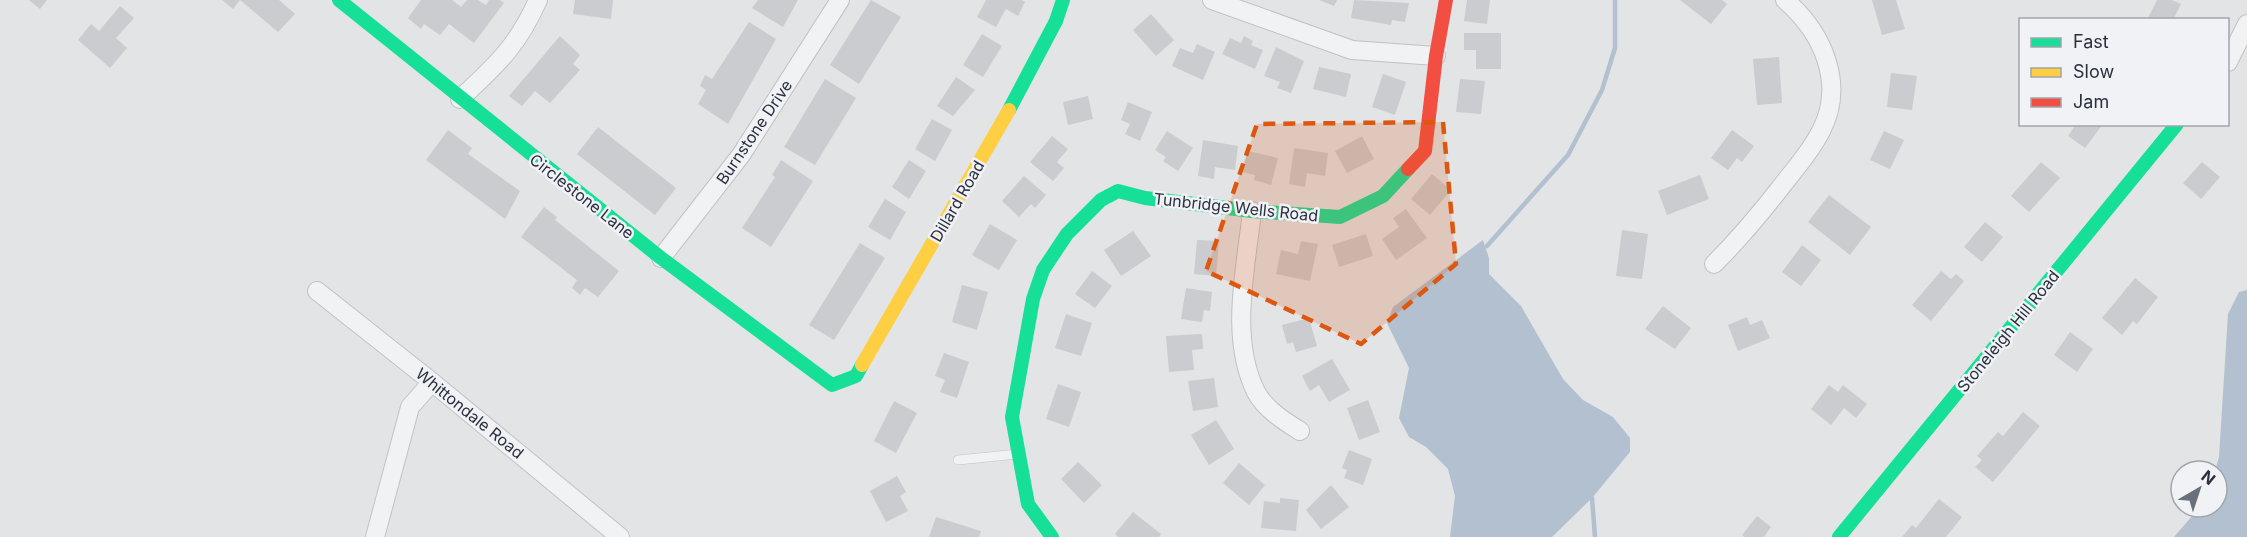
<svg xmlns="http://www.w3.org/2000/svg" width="2247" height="537" viewBox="0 0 2247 537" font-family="Inter,sans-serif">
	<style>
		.water { fill: #b2c0cf }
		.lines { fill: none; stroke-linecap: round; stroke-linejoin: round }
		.stream { stroke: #b2c0cf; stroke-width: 4.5 }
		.building { fill: #cacccf }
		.lane-casing { stroke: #c0c2c4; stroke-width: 10 }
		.street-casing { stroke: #c0c2c4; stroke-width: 20 }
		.lane { stroke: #f1f2f4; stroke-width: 9 }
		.street { stroke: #f1f2f4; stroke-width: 18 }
		.fast { stroke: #16e098; stroke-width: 14 }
		.slow { stroke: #ffcf43; stroke-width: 14 }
		.jam { stroke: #f24e42; stroke-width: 14 }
		.marked { fill: #de570e; fill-opacity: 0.2; stroke: #de570e; stroke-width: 4.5; stroke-dasharray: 12 8; stroke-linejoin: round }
		.labels { text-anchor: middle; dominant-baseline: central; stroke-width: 5; stroke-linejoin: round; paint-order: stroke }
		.street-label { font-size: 16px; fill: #2a313e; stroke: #f0f2f6 }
	</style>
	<rect width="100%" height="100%" fill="#e2e4e6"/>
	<!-- water -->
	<path class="water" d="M1483,240L1489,258V274L1521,306L1563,379L1583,400L1613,417L1630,438V452L1592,498L1552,537H1450L1455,496L1448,469L1426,447L1409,437L1399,418L1409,368L1387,323L1393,307Z
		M2247,290V537H2174L2200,507H2217V471H2215L2219,457L2228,314L2239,292Z"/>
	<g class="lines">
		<!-- stream -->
		<path class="stream" d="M1487,246L1568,155L1602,90L1615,48V0
			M1592,498L1595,537"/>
	</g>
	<!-- building -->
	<path class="building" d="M29,0H47L40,9Z
		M222,0H279L295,14L278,32L240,0L233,9Z
		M421,0H452L461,7L467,0H478L486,5L489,0H500L504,3L474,43L449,24L440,35L424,24L421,29L408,18Z
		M575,0H613L611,19L573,14Z
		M758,0H798L783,27L752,8Z
		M871,0L901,17L859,84L830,65Z
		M986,0H1022L1025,2L1018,16L1006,9L996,27L977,17Z
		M1319,0H1337L1334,6Z
		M1354,0L1409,3L1405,22L1392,20L1391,25L1351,18Z
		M1467,0H1490L1487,24L1464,21Z
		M1680,0H1722L1727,4L1711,24Z
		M1872,0H1896L1905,29L1882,35Z
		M2157,0H2172L2181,4L2173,20H2147Z
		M120,6L134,18L116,38L127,48L110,68L78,40L91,24L99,31Z
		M1151,14L1174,40L1156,56L1133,30Z
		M749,22L776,39L728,124L698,104L706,90L700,86L705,75L712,79Z
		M1464,33H1501V69H1476V50H1464Z
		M982,34L1002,46L983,77L963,65Z
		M560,36L580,55L573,64L580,70L550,103L535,91L522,106L509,96Z
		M1244,36L1253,41L1251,45L1263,50L1255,69L1222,54L1230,38L1241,43Z
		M1197,44L1215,52L1203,80L1172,66L1180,48L1193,53Z
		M1276,47L1304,61L1291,93L1277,88L1280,82L1264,76Z
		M1779,57L1782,103L1757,105L1753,59Z
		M1319,67L1351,74L1346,97L1313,89Z
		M1891,73L1917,76L1912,110L1887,107Z
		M1383,74L1406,82L1395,115L1372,107Z
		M956,77L975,90L953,116L937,106Z
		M825,79L856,98L815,165L784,147Z
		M1460,79L1485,81L1481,114L1456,112Z
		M1088,96L1093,119L1068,125L1063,102Z
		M1128,102L1152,112L1140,141L1125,134L1130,124L1121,120Z
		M932,119L952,130L935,161L915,149Z
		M2076,124H2103L2085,148L2068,136Z
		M598,127L676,188L655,215L577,154Z
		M448,130L472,148L468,154L520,191L505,219L426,160Z
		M1732,130L1754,146L1742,162L1737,158L1728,170L1711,158Z
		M1167,131L1193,148L1178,171L1163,161L1166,157L1155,150Z
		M1884,131L1904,140L1890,169L1870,160Z
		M1052,136L1068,149L1057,162L1064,168L1053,181L1030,162Z
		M1362,136L1374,159L1347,173L1335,151Z
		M1203,140L1238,146L1235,170L1215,167L1214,179L1198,176Z
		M1294,148L1328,153L1325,176L1307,173L1305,187L1289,184Z
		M1248,151L1278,158L1271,185L1254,180L1255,175L1242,172Z
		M781,160L813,181L771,247L742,228L775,177L772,175Z
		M909,160L926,171L909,199L892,187Z
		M2041,162L2060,178L2029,212L2011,196Z
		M2202,162L2220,177L2201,199L2183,183Z
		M1432,174L1451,190L1430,215L1411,199Z
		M1700,175L1709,199L1667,215L1658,191Z
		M1024,176L1046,195L1035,208L1031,204L1019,217L1002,201Z
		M1829,195L1871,227L1850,255L1808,222Z
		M885,199L906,212L890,240L868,227Z
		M544,207L557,217L555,220L619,271L598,297L585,288L580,295L572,288L577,280L521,237Z
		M1406,209L1427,238L1396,260L1382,239L1399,227L1393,218Z
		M1985,222L2003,237L1982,262L1964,247Z
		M990,224L1017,240L999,270L972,255Z
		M1622,230L1648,234L1642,279L1616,276Z
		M1133,231L1151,256L1121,276L1104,250Z
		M1366,234L1373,256L1339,267L1332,245Z
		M1197,240L1219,241L1216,276L1194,274Z
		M1301,241L1318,244L1310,281L1276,274L1281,250L1298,254Z
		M860,243L885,258L834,340L809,325Z
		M1802,245L1821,260L1801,286L1782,272Z
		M1092,271L1112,286L1095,308L1075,294Z
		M1941,271L1951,279L1956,274L1964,281L1931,321L1912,305Z
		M2135,278L2158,297L2137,324L2133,321L2122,335L2102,318Z
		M962,285L988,292L977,330L952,322Z
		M1186,288L1212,292L1210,311L1204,310L1202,322L1181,319Z
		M1663,306L1691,328L1675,349L1645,329Z
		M1066,314L1092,323L1081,356L1055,348Z
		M1747,317L1750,325L1762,320L1770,338L1738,351L1728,325Z
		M1309,318L1317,346L1296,352L1293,342L1287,344L1282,325Z
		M2070,332L2093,349L2077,372L2054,355Z
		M1202,334L1203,349L1192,350L1194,370L1169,372L1166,336Z
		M944,353L969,362L957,398L940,392L945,380L935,376Z
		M1332,359L1350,390L1329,402L1319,385L1310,391L1302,376Z
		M1214,378L1218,407L1193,411L1188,381Z
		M1058,384L1081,392L1069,427L1046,419Z
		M1829,385L1838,392L1843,385L1867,404L1856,418L1844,408L1831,425L1811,409Z
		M1368,400L1380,432L1359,440L1347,408Z
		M894,401L917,413L896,453L874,441Z
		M2023,412L2040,426L1993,482L1975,467L1982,460L1977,456L1998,432L2003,436Z
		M1216,420L1234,449L1209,465L1191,435Z
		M1349,450L1372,459L1363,485L1344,478L1347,470L1342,468Z
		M1078,462L1102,485L1084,503L1061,479Z
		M1239,463L1265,485L1249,505L1223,483Z
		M897,476L906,492L900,496L908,511L886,522L870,491Z
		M1331,485L1349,507L1321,529L1306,510Z
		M1280,498L1299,500L1296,531L1261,528L1264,501L1280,503Z
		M1939,499L1962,517L1946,537H1902L1912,525L1916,528Z
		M1133,512L1161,534L1159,537H1118L1115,534Z
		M1757,516L1771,527L1764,537H1744L1742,535Z
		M936,517L981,531L979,537H929Z"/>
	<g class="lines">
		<defs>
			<path id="lane" d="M958,460L1018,454"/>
			<path id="street" d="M1212,0L1352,50L1436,56
				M2228,62L2247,24
				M460,99C497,64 517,47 538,0
				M1252,211C1246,269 1229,337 1256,392C1265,409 1284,421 1300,431
				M661,258L741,155L840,0
				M1714,264C1738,240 1760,214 1781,187C1795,169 1811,151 1821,131C1846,83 1822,32 1785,0
				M317,291L432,382L620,537
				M375,537L410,407L432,382"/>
		</defs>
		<!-- lane casing -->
		<use href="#lane" class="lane-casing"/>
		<!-- street casing -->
		<use href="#street" class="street-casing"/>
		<!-- lane -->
		<use href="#lane" class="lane"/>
		<!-- street -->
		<use href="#street" class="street"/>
		<!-- fast -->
		<path class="fast" d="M339,0L661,258L832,385L856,376L862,365
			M1009,110L1056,21L1063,0
			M1052,537L1028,504L1012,417L1033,299L1043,270L1067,234L1101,200L1118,191L1145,198L1252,211L1340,217L1383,196L1408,169
			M1839,537L2177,124"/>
		<!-- slow -->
		<path class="slow" d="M862,365L1009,110"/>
		<!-- jam -->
		<path class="jam" d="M1408,169L1425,151L1436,56L1446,0"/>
	</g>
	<!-- marked area -->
	<path class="marked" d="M1443,122L1456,264L1361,344L1206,271L1257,124Z"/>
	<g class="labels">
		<!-- street labels -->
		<g class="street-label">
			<text transform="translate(754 132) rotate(-56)">Burnstone Drive</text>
			<text transform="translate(582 196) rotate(38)">Circlestone Lane</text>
			<text transform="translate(957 201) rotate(-60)">Dillard Road</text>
			<text transform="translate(1236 207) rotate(6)">Tunbridge Wells Road</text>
			<text transform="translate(2008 331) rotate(-51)">Stoneleigh Hill Road</text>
			<text transform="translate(470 413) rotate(39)">Whittondale Road</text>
		</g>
	</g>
	<!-- legend -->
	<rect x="2019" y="18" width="210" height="108" fill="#f0f2f6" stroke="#a1a5ac" stroke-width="1.5"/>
	<rect x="2031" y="38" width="30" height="9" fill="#16e098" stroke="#a1a5ac" stroke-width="1.5"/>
	<text x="2073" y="48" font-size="18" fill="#2a313e">Fast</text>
	<rect x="2031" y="68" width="30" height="9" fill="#ffcf43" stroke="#a1a5ac" stroke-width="1.5"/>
	<text x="2073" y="78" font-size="18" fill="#2a313e">Slow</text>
	<rect x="2031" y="98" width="30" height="9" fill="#f24e42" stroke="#a1a5ac" stroke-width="1.5"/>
	<text x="2073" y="108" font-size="18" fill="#2a313e">Jam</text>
	<!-- north arrow -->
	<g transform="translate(2199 489) rotate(39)"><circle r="28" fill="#f0f2f6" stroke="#a1a5ac" stroke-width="1.5"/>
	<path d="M0-4.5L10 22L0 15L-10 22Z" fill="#6a7079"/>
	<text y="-9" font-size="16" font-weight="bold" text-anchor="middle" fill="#2a313e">N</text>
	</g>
</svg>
